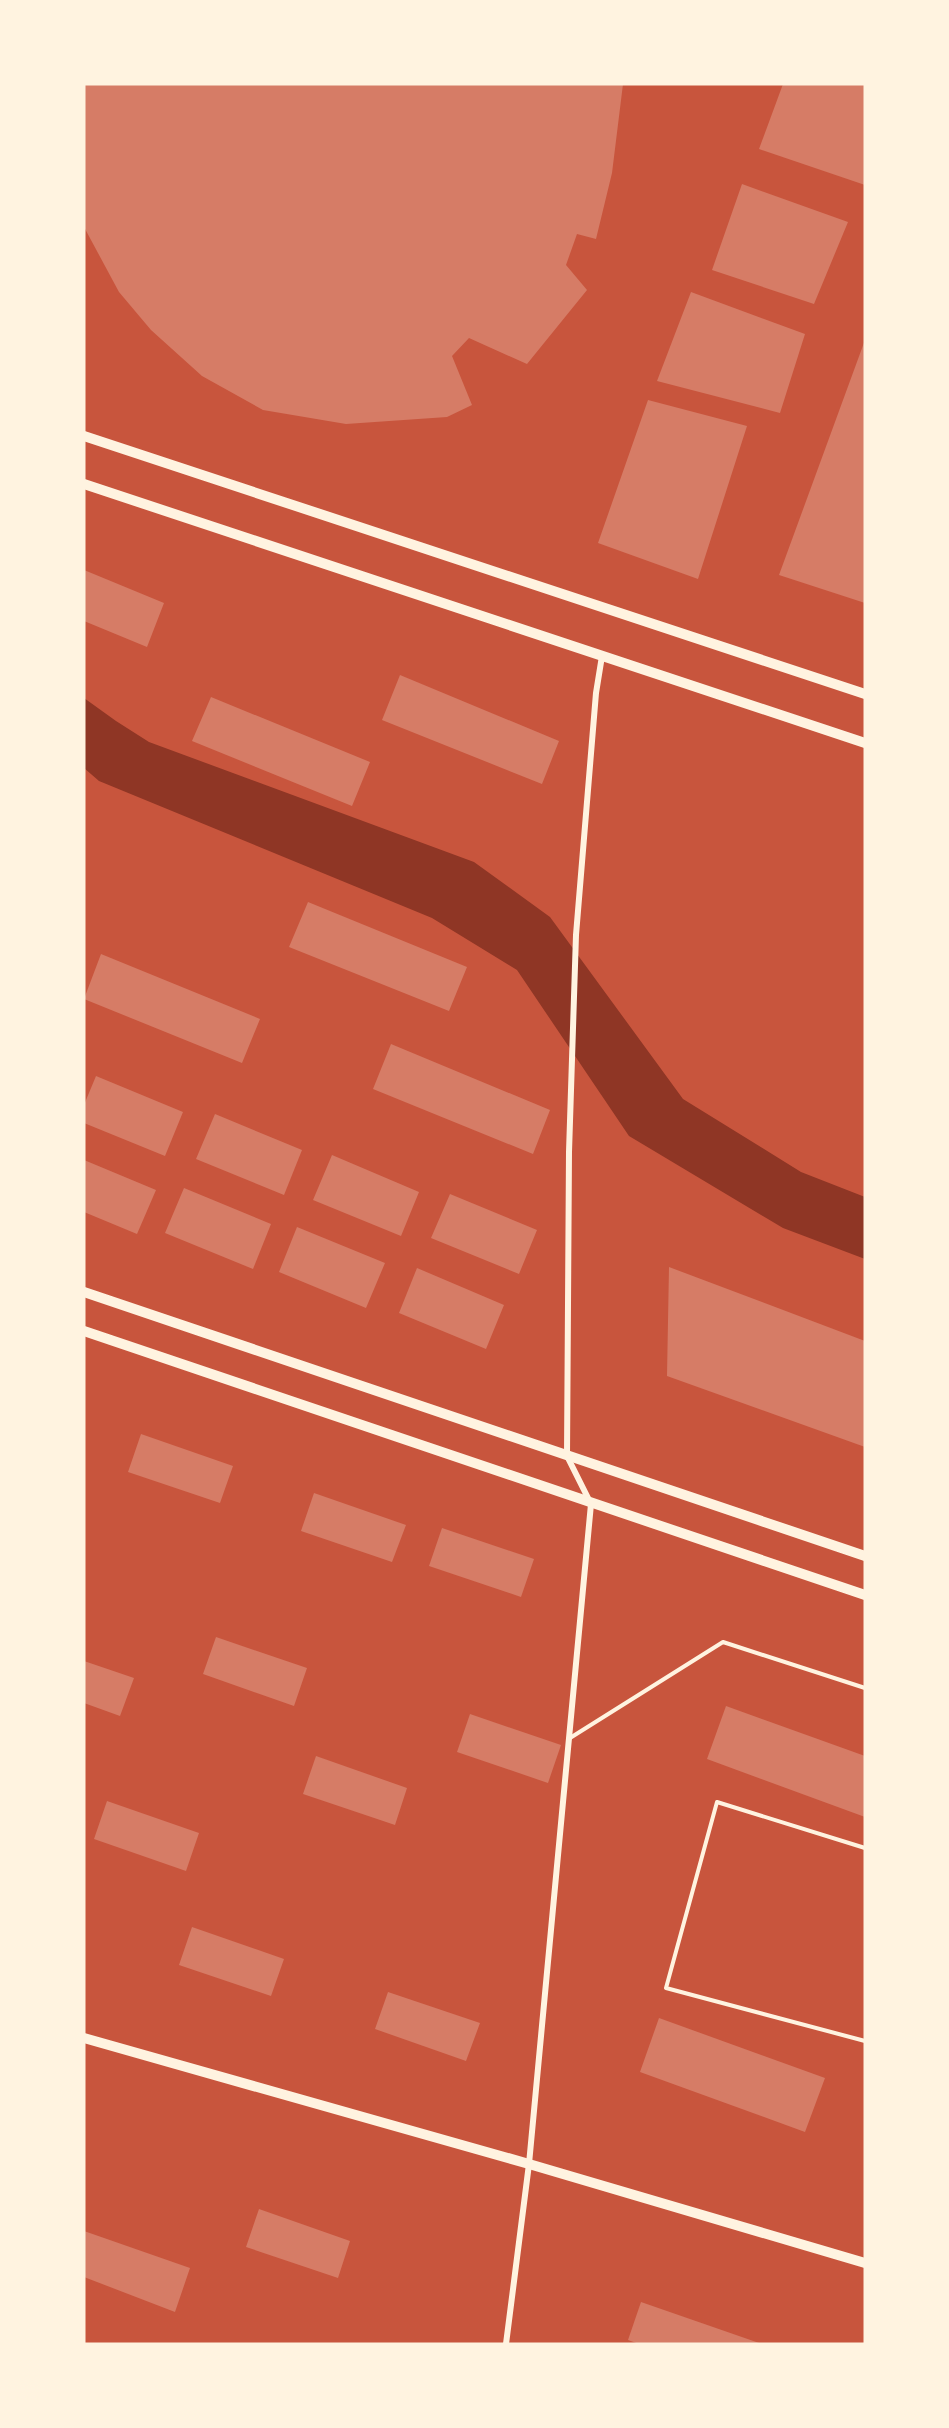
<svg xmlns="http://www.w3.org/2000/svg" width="949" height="2428" viewBox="0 0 949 2428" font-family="Cabin,sans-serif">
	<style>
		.water { fill: #8f3625 }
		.building { fill: #d67c66 }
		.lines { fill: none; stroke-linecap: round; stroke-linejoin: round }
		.service { stroke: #fff3e0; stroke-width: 4 }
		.minor { stroke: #fff3e0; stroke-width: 6 }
		.tertiary { stroke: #fff3e0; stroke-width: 10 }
		.secondary { stroke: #fff3e0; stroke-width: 10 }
	</style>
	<rect width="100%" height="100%" fill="#c8553d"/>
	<!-- water -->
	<path class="water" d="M84,698L116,721L149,742L474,862L550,917L683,1099L801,1172L865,1197V1259L783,1228L629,1136L517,970L432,918L99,781L84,768Z"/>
	<!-- building -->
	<path class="building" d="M84,84H623L612,173L596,239L577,234L566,265L587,290L527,364L469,338L452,356L472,405L447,417L346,424L263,410L202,376L151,330L119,292L84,227Z
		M783,84H865V185L759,149Z
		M742,184L848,222L814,304L712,270Z
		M691,292L805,334L780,413L657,381Z
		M865,340V603L779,575Z
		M648,400L747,426L698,579L598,543Z
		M84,570L164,603L147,647L84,621Z
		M400,675L559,741L542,784L382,720Z
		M211,697L370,762L352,806L192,741Z
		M308,902L467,967L449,1011L289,947Z
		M101,954L260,1019L242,1063L84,999Z
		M391,1044L550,1110L533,1154L373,1089Z
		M96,1076L183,1112L165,1156L84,1123V1105Z
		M215,1114L302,1150L284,1195L196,1159Z
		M332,1155L419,1192L401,1236L313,1200Z
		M84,1160L156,1190L137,1234L84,1212Z
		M184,1188L271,1224L253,1269L165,1233Z
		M450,1194L537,1230L519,1274L431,1238Z
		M297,1227L385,1263L366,1308L279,1272Z
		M669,1267L865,1341V1447L667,1376Z
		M417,1268L504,1305L486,1349L399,1313Z
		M141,1434L233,1466L220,1503L128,1472Z
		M314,1493L406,1525L392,1562L301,1531Z
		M442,1528L534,1559L521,1597L429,1566Z
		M216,1637L307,1668L294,1706L203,1674Z
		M84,1661L134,1678L120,1716L84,1703Z
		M726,1706L865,1756V1817L707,1759Z
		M470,1714L561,1745L548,1783L457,1752Z
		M316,1756L407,1788L395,1825L303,1794Z
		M107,1801L199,1833L186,1871L94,1839Z
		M192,1927L284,1959L271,1996L179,1965Z
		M388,1992L480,2023L466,2061L375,2029Z
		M659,2018L825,2078L805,2132L640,2072Z
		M259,2209L350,2241L338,2278L246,2247Z
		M84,2231L190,2268L175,2312L84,2277Z
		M641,2302L762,2344H639L628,2340Z"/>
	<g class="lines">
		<!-- service -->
		<path class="service" d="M570,1738L723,1642L865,1688
			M865,1848L717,1802L666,1988L865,2041"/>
		<!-- minor -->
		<path class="minor" d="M506,2344L529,2164L591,1504L567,1456L569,1152L576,935L596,693L602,656"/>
		<!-- tertiary -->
		<path class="tertiary" d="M84,436L865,694
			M84,484L865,743
			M84,2038L529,2164L865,2263"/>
		<!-- secondary -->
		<path class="secondary" d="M84,1292L865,1556
			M84,1331L865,1595"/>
	</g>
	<!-- border -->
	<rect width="949" height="2428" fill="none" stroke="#fff3e0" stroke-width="171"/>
</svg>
